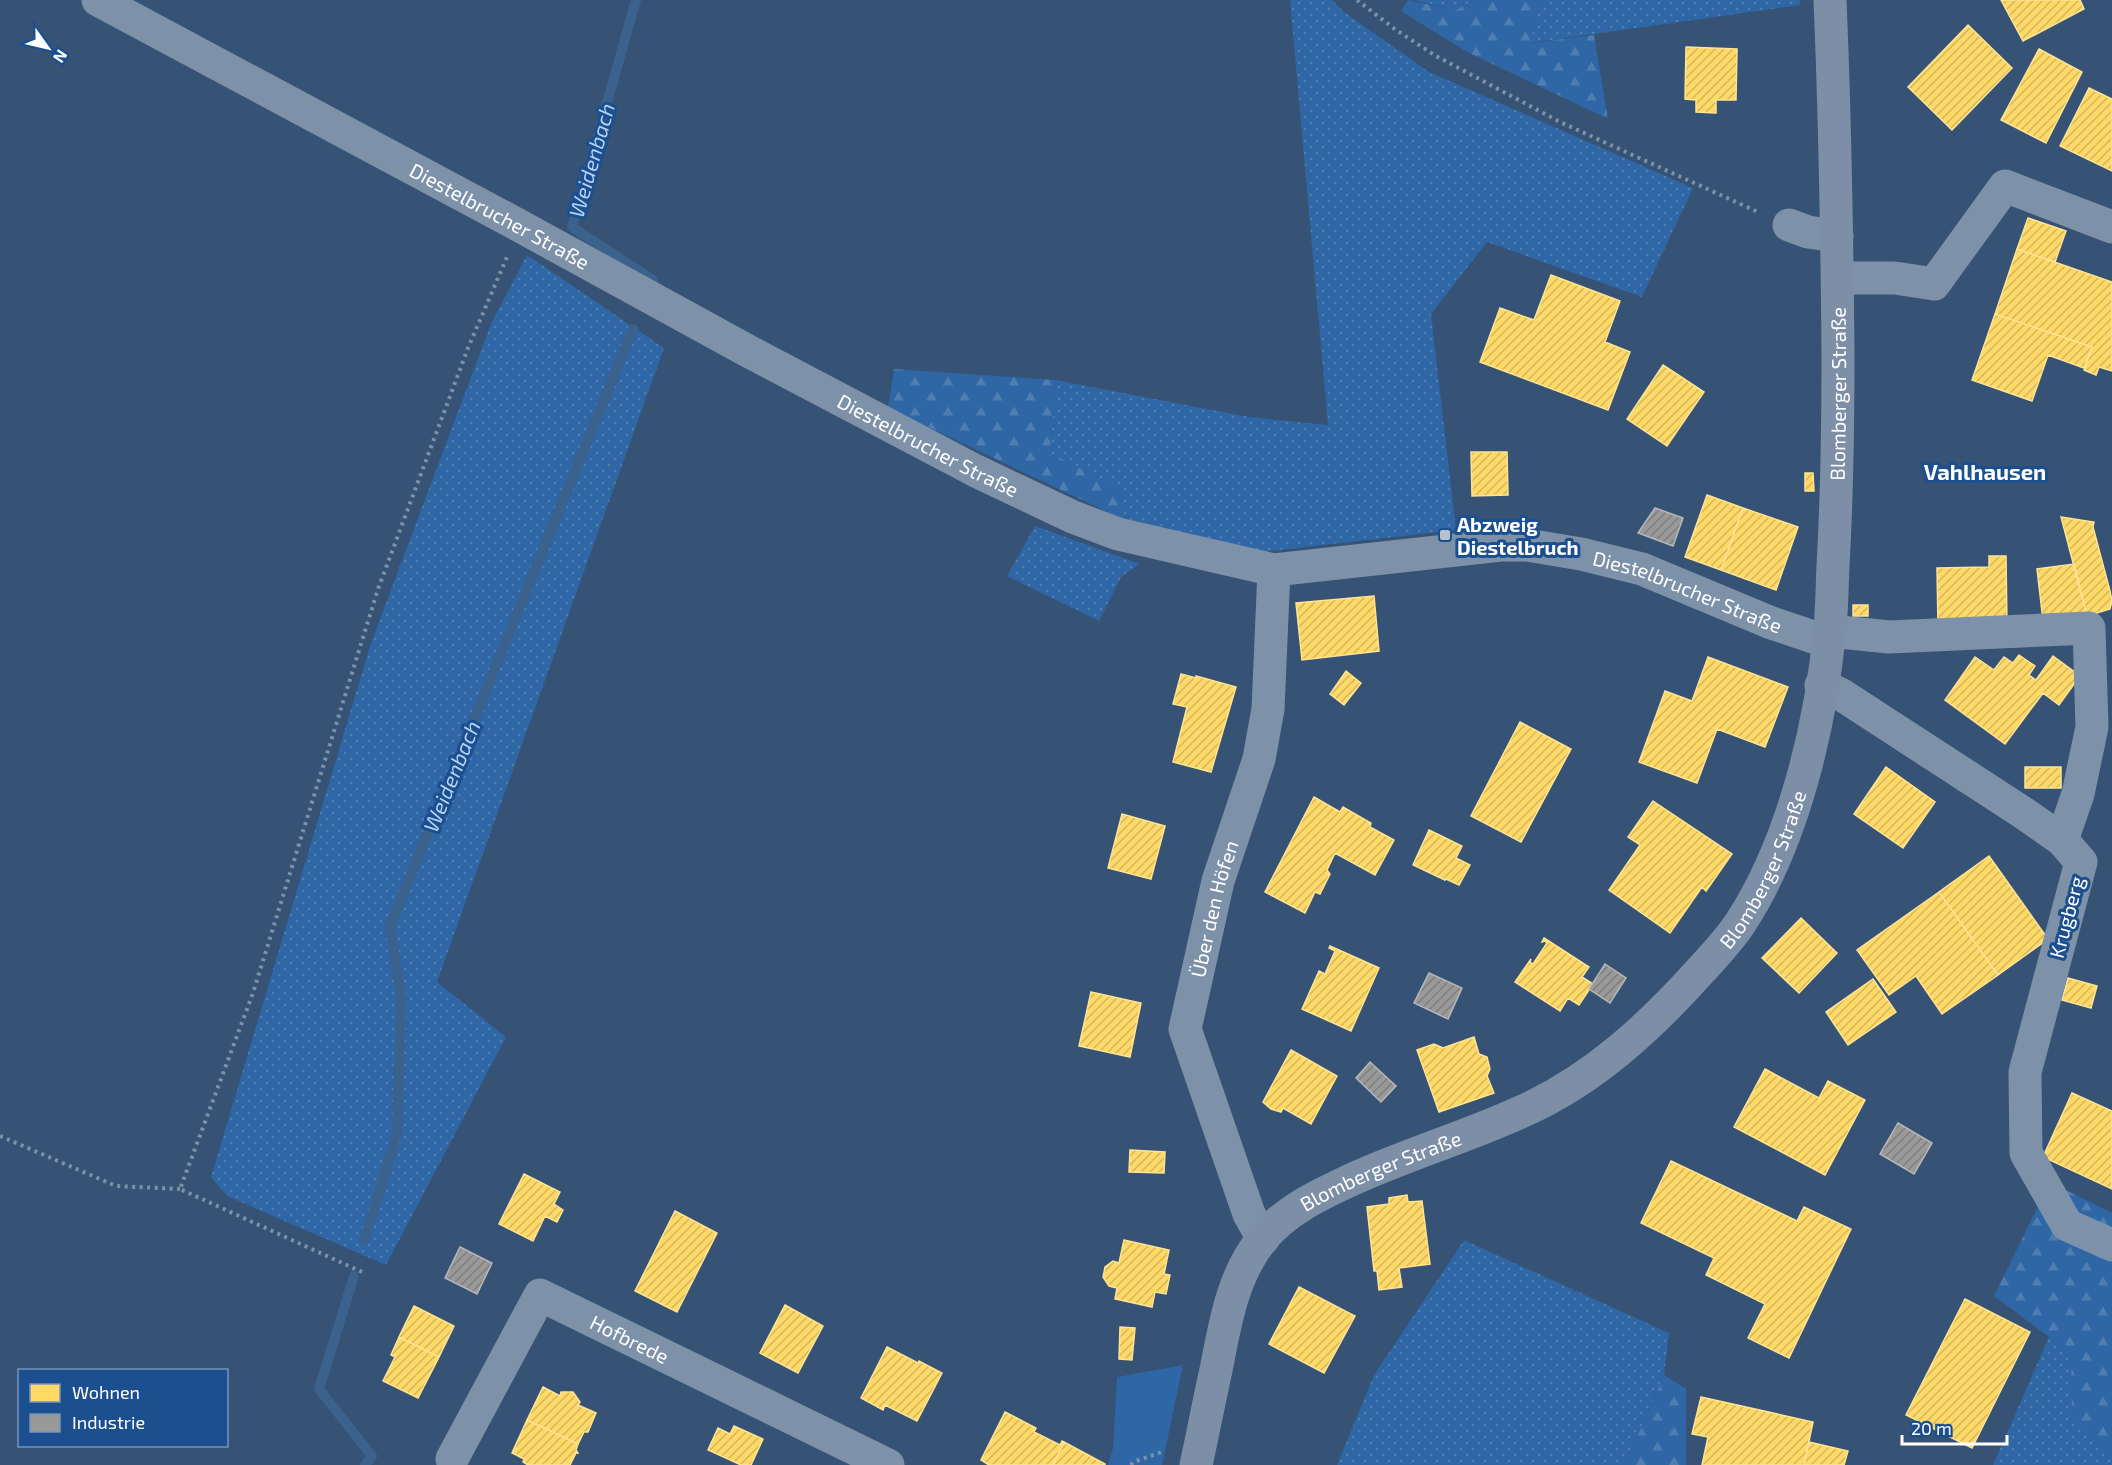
<svg xmlns="http://www.w3.org/2000/svg" width="2112" height="1465" viewBox="0 0 2112 1465" font-family="'Exo 2',sans-serif">
	<style>
		.grass { fill: url(#grass-dots) }
		.forest { fill: url(#forest-firs) }
		.park { fill: #2f66a5 }
		.homes { fill: url(#homes-hatch); stroke: #ffe494; stroke-width: 1.5 }
		.industry { fill: url(#industry-hatch); stroke: #b8b8b8; stroke-width: 1.5 }
		.lines { fill: none; stroke-linecap: round; stroke-linejoin: round }
		.stream { stroke: #3b618d; stroke-width: 10 }
		.path { stroke: #7d92a8; stroke-width: 4; stroke-dasharray: 3 4.5; stroke-linecap: butt }
		.minor { stroke: #7d92a8; stroke-width: 33 }
		.major { stroke: #7d8ea7; stroke-width: 33 }
		.poi-dot { fill: #b9c2ce; stroke: #1b4f8f; stroke-width: 2 }
		.labels { text-anchor: middle; dominant-baseline: central; stroke-width: 6; stroke-linejoin: round; paint-order: stroke }
		.street-label { font-size: 20px; fill: #fff; stroke: #1b4f8f }
		.poi-label { font-size: 20px; font-weight: bold; fill: #fff; stroke: #1b4f8f; text-anchor: start }
		.water-label { font-size: 21px; font-style: italic; fill: #b5d3f5; stroke: #1b4f8f }
		.quarter-label { font-size: 22px; font-weight: bold; fill: #fff; stroke: #1b4f8f }
	</style>
	<defs>
		<pattern id="grass-dots" width="8" height="8" patternUnits="userSpaceOnUse" patternTransform="scale(1.5)"><rect width="8" height="8" fill="#2f66a5"/><path d="M2 2h.1M6 6h.1" fill="none" stroke="#4e7db2" stroke-width="1.8" stroke-linecap="round"/></pattern>
		<pattern id="forest-firs" width="22" height="20" patternUnits="userSpaceOnUse" patternTransform="scale(1.5)"><rect width="22" height="20" fill="#2f66a5"/><path d="M5 1l3.5 6h-7zM16 11l3.5 6h-7z" fill="#4e7db2"/></pattern>
		<pattern id="homes-hatch" width="6" height="6" patternUnits="userSpaceOnUse" patternTransform="scale(1.5)"><rect width="6" height="6" fill="#ffd966"/><path d="M-1 1l2-2M0 6l6-6M5 7l2-2" fill="none" stroke="#d2b660"/></pattern>
		<pattern id="industry-hatch" width="6" height="6" patternUnits="userSpaceOnUse" patternTransform="scale(1.5)"><rect width="6" height="6" fill="#999"/><path d="M-1 1l2-2M0 6l6-6M5 7l2-2" fill="none" stroke="#7e7e7e"/></pattern>
	</defs>
	<rect width="100%" height="100%" fill="#365274"/>
	<!-- grass -->
	<path class="grass" d="M1290,0H1332L1344,12L1429,72L1693,188L1642,297L1487,242L1431,314L1456,530L1261,552L1118,517L1050,453L1055,380L1249,417L1328,425Z
		M1413,0H1474L1456,10Z
		M1542,0H1800V5L1530,43L1535,17Z
		M527,255L664,348L437,982L506,1037L386,1265L227,1196L211,1177L371,643L491,324Z
		M1035,526L1140,564L1121,577L1099,621L1007,576Z
		M1464,1240L1669,1333L1664,1375L1625,1465H1337L1374,1375Z
		M2049,1337L2071,1361L2073,1419L2112,1453V1465H1993Z"/>
	<!-- forest -->
	<path class="forest" d="M1408,0L1456,10L1474,0H1542L1535,17L1531,43L1594,35L1608,119L1467,52L1401,11Z
		M894,369L1055,380L1050,453L1124,490L1118,517L888,408Z
		M2050,1182L2112,1213V1453L2072,1419L2071,1361L2049,1337L1994,1296Z
		M1664,1375L1686,1389V1465H1625Z"/>
	<!-- park -->
	<path class="park" d="M1183,1365L1162,1465H1108L1113,1448L1117,1377Z"/>
	<!-- homes -->
	<path class="homes" d="M2001,0H2080L2084,9L2023,41Z
		M1968,25L2012,68L1952,130L1908,87Z
		M1686,47L1737,49L1736,100H1716V113L1696,112V100L1685,99Z
		M2039,49L2082,72L2046,143L2001,120Z
		M2089,88L2112,99V171L2060,146Z
		M2028,218L2066,231L2055,262L2017,249Z
		M2017,249L2112,282V371L2099,367L2096,375L2084,370L2092,347L1995,314Z
		M1551,275L1620,301L1605,342L1630,352L1608,410L1480,362L1500,308L1534,320Z
		M1995,314L2092,347L2084,368L2048,355L2032,401L1972,380Z
		M1663,365L1704,392L1667,446L1627,419Z
		M1471,452H1507L1508,495L1472,496Z
		M1805,473H1813L1814,491H1805Z
		M1707,495L1743,508L1721,570L1685,557Z
		M1743,508L1798,527L1776,590L1721,570Z
		M2061,517L2094,522L2093,527L2110,591L2112,601L2110,609L2087,616Z
		M1989,556H2006L2007,626L1938,627L1937,568L1989,567Z
		M2074,564L2087,616L2043,621L2037,569Z
		M1374,596L1379,651L1302,660L1296,603Z
		M1853,605H1868V616H1853Z
		M2019,655L2035,666L2029,675L2036,680L2053,656L2080,676L2059,705L2043,693L2005,744L1945,700L1975,657L1994,670L2004,657L2013,663Z
		M1708,657L1788,687L1765,747L1717,729L1697,783L1639,762L1665,691L1692,701Z
		M1346,671L1361,683L1344,705L1330,694Z
		M1181,674L1196,678V676L1236,687L1211,772L1173,762L1187,707L1173,704Z
		M1520,722L1571,749L1521,842L1471,816Z
		M1886,767L1935,802L1903,848L1854,814Z
		M2025,767H2061V788H2025Z
		M1314,797L1340,812L1343,807L1371,823L1370,827L1394,840L1375,875L1335,853L1327,870L1330,874L1320,894L1315,892L1305,913L1265,892Z
		M1653,801L1732,854L1706,891L1702,887L1670,933L1609,890L1640,845L1628,837Z
		M1122,814L1165,826L1151,879L1108,868Z
		M1429,830L1462,846L1456,858L1470,865L1459,885L1446,879L1445,880L1413,865Z
		M1989,856L2048,939L1998,975L1939,892Z
		M1939,892L1998,975L1942,1014L1916,976L1889,995L1857,950Z
		M1801,918L1837,953L1799,993L1762,958Z
		M1544,938L1589,967L1582,977L1593,984L1579,1005L1568,998L1560,1011L1515,982L1531,959L1530,962L1533,964L1547,943L1545,941L1542,942Z
		M1330,946L1379,968L1351,1031L1302,1009L1319,971L1325,974L1335,951L1329,948Z
		M2068,978L2097,986L2091,1008L2062,1000Z
		M1873,979L1896,1012L1848,1045L1826,1012Z
		M1091,992L1141,1003L1130,1057L1079,1046Z
		M1474,1037L1479,1054L1487,1057L1490,1069L1487,1076L1494,1093L1439,1112L1417,1050L1434,1044L1443,1048Z
		M1291,1050L1337,1076L1311,1124L1283,1108L1281,1112L1271,1109L1263,1102Z
		M1765,1069L1819,1098L1828,1081L1865,1100L1825,1175L1734,1127Z
		M2072,1093L2112,1111V1189L2043,1157Z
		M1130,1150L1165,1152L1164,1173L1129,1172Z
		M1671,1161L1797,1221L1804,1207L1851,1229L1789,1358L1748,1338L1765,1304L1706,1275L1714,1258L1641,1223Z
		M524,1174L560,1192L554,1204L563,1210L557,1222L545,1216L533,1241L499,1224Z
		M1407,1195L1408,1202L1422,1201L1430,1264L1399,1268L1402,1287L1379,1290L1377,1271H1374L1367,1207L1389,1204V1198Z
		M675,1211L717,1233L677,1312L635,1291Z
		M1124,1240L1169,1250L1164,1274L1170,1275L1166,1294L1155,1292L1152,1307L1115,1299L1117,1288L1109,1286L1103,1277L1105,1267L1113,1261L1119,1263Z
		M1299,1287L1355,1316L1324,1373L1269,1344Z
		M1965,1299L2030,1332L1972,1448L1906,1415Z
		M785,1305L823,1326L798,1373L760,1353Z
		M414,1306L454,1326L439,1357L399,1337Z
		M1120,1327L1135,1328L1132,1360L1119,1359Z
		M399,1337L439,1357L418,1398L383,1381L395,1357L391,1355Z
		M887,1347L918,1363L919,1361L942,1373L917,1421L885,1405L883,1410L861,1398Z
		M543,1387L560,1396L561,1392H573L580,1402L578,1405L596,1413L588,1432H584L578,1444L527,1420Z
		M1701,1397L1813,1422L1804,1465H1702L1708,1437L1692,1434Z
		M1005,1412L1036,1428L1034,1432L1060,1445L1062,1441L1064,1442L1053,1465H989L981,1460Z
		M527,1420L578,1444L576,1450L578,1453H576L570,1465H528L523,1462L524,1459L512,1453Z
		M734,1426L763,1439L751,1465H741L708,1450L718,1428L730,1434Z
		M1064,1442L1105,1464V1465H1053Z
		M1809,1442L1848,1451L1844,1465H1804Z"/>
	<!-- industry -->
	<path class="industry" d="M1655,508L1683,518L1673,546L1638,533Z
		M1605,964L1626,978L1610,1003L1589,989Z
		M1429,973L1462,988L1448,1019L1414,1003Z
		M1370,1062L1396,1086L1381,1102L1356,1078Z
		M1898,1123L1932,1143L1914,1174L1880,1154Z
		M460,1247L492,1263L477,1294L445,1278Z"/>
	<g class="lines">
		<!-- stream -->
		<path class="stream" d="M636,0L572,227L653,280
			M364,1241L397,1134L401,997L390,926L633,329
			M354,1276L319,1389L372,1456L365,1465"/>
		<!-- path -->
		<path class="path" d="M1357,0L1396,30L1436,56L1560,122L1758,212
			M0,1136L116,1186L180,1189
			M362,1272L180,1189L253,993L378,589L468,348L507,257
			M1131,1465L1133,1462L1165,1451"/>
		<!-- minor -->
		<g class="minor">
			<path id="s1" d="M98,0L520,226L748,351L976,471L1073,517L1118,534L1274,570L1501,545H1527L1581,554L1642,569L1769,622L1828,642"/>
			<path d="M1789,225L1808,232L1837,236"/>
			<path d="M1838,278H1895L1934,284L2005,186L2112,227"/>
			<path d="M1830,631L1889,637L2089,628L2092,727L2078,794L2062,840"/>
			<path d="M1821,685L1842,695L2025,814L2062,840L2081,862L2025,1072L2026,1153L2067,1225L2112,1245"/>
			<path id="s2" d="M1263,1239L1249,1214L1185,1029L1218,881L1259,759L1268,709L1274,570"/>
			<path id="s3" d="M452,1459L540,1295L888,1465"/>
		</g>
		<!-- major -->
		<path class="major" id="s4" d="M1196,1465C1203,1433 1209,1401 1216,1370C1225,1324 1232,1276 1263,1238C1286,1210 1319,1195 1351,1180C1407,1154 1467,1137 1523,1111C1593,1080 1651,1026 1702,969C1716,954 1730,939 1741,922C1794,840 1821,724 1830,628C1832,607 1832,586 1833,566C1837,495 1838,425 1838,354C1837,236 1835,118 1830,0"/>
	</g>
	<!-- markers -->
	<rect class="poi-dot" x="1439" y="529" width="12" height="12" rx="3"/>
	<g class="labels">
		<!-- street labels -->
		<g class="street-label">
			<text stroke="none"><textPath href="#s1" startOffset="456">Diestelbrucher Straße</textPath></text>
			<text stroke="none"><textPath href="#s4" startOffset="1366">Blomberger Straße</textPath></text>
			<text stroke="none"><textPath href="#s1" startOffset="942">Diestelbrucher Straße</textPath></text>
			<text stroke="none"><textPath href="#s1" startOffset="1734">Diestelbrucher Straße</textPath></text>
			<text stroke="none"><textPath href="#s4" startOffset="879">Blomberger Straße</textPath></text>
			<text stroke="none"><textPath href="#s2" startOffset="348">Über den Höfen</textPath></text>
			<text transform="translate(2066 917) rotate(-75)">Krugberg</text>
			<text stroke="none"><textPath href="#s4" startOffset="376">Blomberger Straße</textPath></text>
			<text stroke="none"><textPath href="#s3" startOffset="286">Hofbrede</textPath></text>
		</g>
		<!-- poi labels -->
		<g class="poi-label">
			<text x="1457" y="524">Abzweig<tspan x="1457" dy="23">Diestelbruch</tspan></text>
		</g>
		<!-- water labels -->
		<g class="water-label">
			<text transform="translate(591 160) rotate(-74)">Weidenbach</text>
			<text transform="translate(451 776) rotate(-68)">Weidenbach</text>
		</g>
		<!-- quarter labels -->
		<g class="quarter-label">
			<text x="1985" y="471">Vahlhausen</text>
		</g>
	</g>
	<!-- legend -->
	<rect x="18" y="1369" width="210" height="78" fill="#1b4f8f" stroke="#7695bc" stroke-width="1.5"/>
	<rect x="30" y="1384" width="30" height="18" fill="#ffd966" stroke="#7695bc" stroke-width="1.5"/>
	<text x="72" y="1399" font-size="18" fill="#ffffff">Wohnen</text>
	<rect x="30" y="1414" width="30" height="18" fill="#999999" stroke="#7695bc" stroke-width="1.5"/>
	<text x="72" y="1429" font-size="18" fill="#ffffff">Industrie</text>
	<!-- north arrow -->
	<g transform="translate(48 48) rotate(124)" stroke="#1b4f8f" stroke-width="4.5" paint-order="stroke">
	<path d="M0-4.5L10 22L0 15L-10 22Z" fill="#ffffff"/>
	<text y="-9" font-size="16" font-weight="bold" text-anchor="middle" fill="#ffffff">N</text>
	</g>
	<!-- scale -->
	<path d="M1902 1435v9h105v-9" fill="none" stroke="#ffffff" stroke-width="3"/>
	<text x="1911" y="1435" font-size="18" fill="#ffffff" stroke="#1b4f8f" stroke-width="4.5" paint-order="stroke">20 m</text>
</svg>
